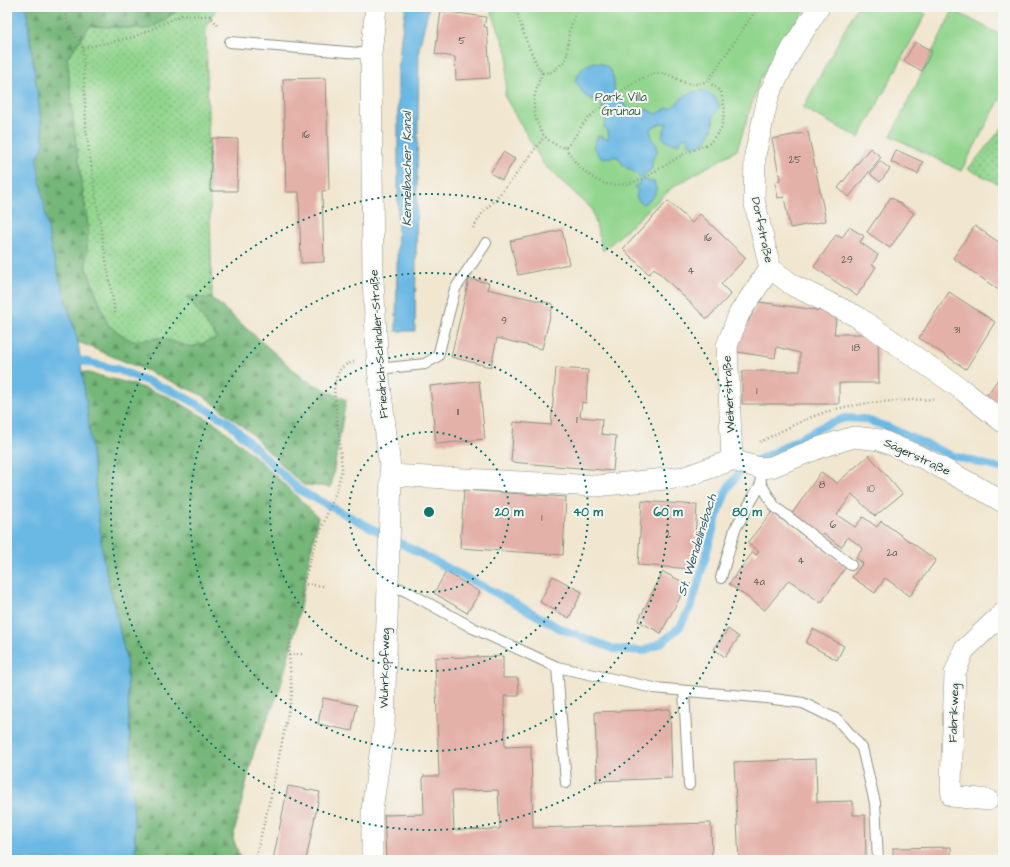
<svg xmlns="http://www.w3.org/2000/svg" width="1010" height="867" viewBox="0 0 1010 867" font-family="'Architects Daughter',sans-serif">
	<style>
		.grass { fill: url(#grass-dots); stroke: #588961 }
		.forest { fill: url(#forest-firs); stroke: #4a7a56 }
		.green { fill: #92d58e; stroke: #588961 }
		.water { fill: #6ab8e4; stroke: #447a8c }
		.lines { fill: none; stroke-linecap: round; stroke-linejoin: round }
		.stream { stroke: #6ab8e4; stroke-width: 8 }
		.building { fill: #e4b1a9; fill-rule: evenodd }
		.service-casing { stroke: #889282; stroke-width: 12 }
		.minor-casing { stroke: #889282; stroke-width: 22 }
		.path { stroke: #889282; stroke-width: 2.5; stroke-dasharray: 1 3; stroke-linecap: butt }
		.service { stroke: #fff; stroke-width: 10 }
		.minor { stroke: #fff; stroke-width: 21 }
		.ring { fill: none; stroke: #0f766e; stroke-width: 2; stroke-dasharray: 2 4 }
		.labels { text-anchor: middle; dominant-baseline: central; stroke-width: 4; stroke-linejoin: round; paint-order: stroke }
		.number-label { font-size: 10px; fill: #505a51 }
		.park-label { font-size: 12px; fill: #365b46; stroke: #f6f6f2 }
		.street-label { font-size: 12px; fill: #1f3d34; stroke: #f6f6f2 }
		.water-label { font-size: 13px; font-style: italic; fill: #325c60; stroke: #f6f6f2 }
		.centre { fill: #0f766e; stroke: #f6f6f2; stroke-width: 2 }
		.ring-label { font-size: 12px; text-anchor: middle; font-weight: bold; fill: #0f766e; stroke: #f6f6f2; stroke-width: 4; stroke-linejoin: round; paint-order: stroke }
	</style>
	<defs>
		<pattern id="grass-dots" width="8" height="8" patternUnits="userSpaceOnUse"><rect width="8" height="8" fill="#92d58e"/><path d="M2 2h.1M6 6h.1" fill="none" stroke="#77ae75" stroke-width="1.8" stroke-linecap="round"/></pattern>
		<pattern id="forest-firs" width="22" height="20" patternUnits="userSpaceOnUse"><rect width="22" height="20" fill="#75b679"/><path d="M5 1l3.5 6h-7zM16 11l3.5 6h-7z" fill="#5f9564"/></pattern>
	</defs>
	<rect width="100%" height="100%" fill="#f6f6f2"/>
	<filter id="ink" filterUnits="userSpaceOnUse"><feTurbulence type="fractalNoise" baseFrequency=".025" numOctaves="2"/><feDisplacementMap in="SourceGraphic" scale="8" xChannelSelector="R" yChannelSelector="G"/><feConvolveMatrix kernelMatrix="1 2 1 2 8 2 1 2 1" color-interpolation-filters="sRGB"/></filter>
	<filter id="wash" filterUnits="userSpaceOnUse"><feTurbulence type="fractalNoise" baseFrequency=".012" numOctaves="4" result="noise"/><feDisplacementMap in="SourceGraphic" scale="16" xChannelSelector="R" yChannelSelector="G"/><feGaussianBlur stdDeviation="0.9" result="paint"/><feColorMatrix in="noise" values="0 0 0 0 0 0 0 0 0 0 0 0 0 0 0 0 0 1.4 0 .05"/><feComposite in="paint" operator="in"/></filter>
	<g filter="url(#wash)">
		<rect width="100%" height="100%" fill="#f1e6cf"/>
		<!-- grass -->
		<path class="grass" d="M182,7H217L206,27L212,298L188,297L217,338L192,347L159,338L131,341L108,325L86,267L88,226L75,137L67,58L90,26L151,29Z
			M1003,127V186L968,169Z"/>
		<!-- forest -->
		<path class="forest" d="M26,7H182L151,29L90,26L67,58L75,137L88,226L86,267L108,325L131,341L159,338L192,347L217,338L187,297L212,298L304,379L346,400L331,487L303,485L289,472L246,429L204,396L145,370L78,342L51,249L36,160L44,144Z
			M81,371L132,384L169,397L218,425L262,463L318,517L295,632L279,692L254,751L233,838L241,860H136L126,658L103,558Z"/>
		<!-- green -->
		<path class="green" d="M490,7H807L760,79L737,150L673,187L603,251L592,209L544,165L505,97L508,55Z
			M857,7H913L926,14L859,138L803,108Z
			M953,10L1003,36V94L961,171L891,136Z"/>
		<!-- water -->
		<path class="water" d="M7,7H26L44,144L37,160L51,249L78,342L87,409L103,558L126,658L136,860H7Z
			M406,7H429L419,48L415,331H396L398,209V71L401,38Z
			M594,62C611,65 615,74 614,90L621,97L625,107H628L630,112L641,107L657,114L667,108H672C682,96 701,82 715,98C717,100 718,103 720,106L713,117V127L706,141L700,145H689L688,137L683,138L679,143C672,144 666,143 662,136L667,123L659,124L650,129L653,141L657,145V153C652,158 651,162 652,169L643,175L646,181L654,182L657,190L652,198L643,204L638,200L636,196L638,191L634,187L640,183V176L623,165L618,157C612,156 608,159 600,157L593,147L598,136L607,139L609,137L608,131L604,127L608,113L600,103L585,96L575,80L583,67Z"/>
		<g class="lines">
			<!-- stream -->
			<path class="stream" d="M71,358L119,370L179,394L227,421L299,490L509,600L559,628L614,649L643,651L661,643L680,627L692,604L717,516L727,489L740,471L755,461L771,454L825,425L845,418L863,419L885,426L950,455L1003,469"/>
		</g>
		<g id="blocks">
			<!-- building -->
			<path class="building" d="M441,11L486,17L484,27H487L490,78L456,80L455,57L435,54Z
				M915,42L932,51L922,71L904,61Z
				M326,78L329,190L322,191L324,262L301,263L299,192H286L283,79Z
				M808,132L826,221L790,228L784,197L778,198L775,182L780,180L772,139Z
				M212,138L238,139L237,191H210Z
				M870,148L881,157L849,197L838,188Z
				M896,150L923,162L918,174L891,162Z
				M503,152L515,159L502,180L490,173Z
				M880,161L890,169L880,182L870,174Z
				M891,197L914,213L890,248L867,232Z
				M668,201L692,223L700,214L746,258L721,284L731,294L707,319L654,268L649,274L623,249Z
				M975,226L1003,245V293L953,258Z
				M849,227L864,236L860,242L878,255L872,265L876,267L857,296L814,267L836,235L842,238Z
				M562,230L569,264L518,275L510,241Z
				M469,279L489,283L487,289L553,304L542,349L497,338L491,367L451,357Z
				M949,292L995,322L966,369L919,338Z
				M759,302L837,313L834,334H878L879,383H839V404H742V371H800V353L777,347L775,358L737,352L738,339Z
				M556,368L588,370L586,403L582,402L580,417L602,419L601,434L616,436L613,471L511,462L514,422L551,425Z
				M1003,372V411L985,398Z
				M479,381L485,439L436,444L430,386Z
				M869,455L902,494L875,516L852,494L837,515L855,527L863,517L877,527L881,521L936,560L910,596L885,578L875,593L852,577L863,563L856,558L863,548L848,537L841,547L823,533L821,536L791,515L821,472L837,483Z
				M464,490L566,497L563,555L460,548Z
				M642,501L697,505L693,569L638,565Z
				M772,512L846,567L821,603L789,580L765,610L729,584L753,552L756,555L759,552L747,543Z
				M446,572L480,592L467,613L434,593Z
				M663,572L687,584L661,633L638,621Z
				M553,576L582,592L569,618L540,602Z
				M728,629L739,637L725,657L714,649Z
				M813,629L844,646L837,660L806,643Z
				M503,656V678H518L519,696H504L505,747L531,746L533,828L711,823L712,860H386L384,815L424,814L423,776H439L435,658ZM498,790L500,829L454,830L452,791Z
				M323,698L357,705L352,731L318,724Z
				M670,709L672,778L597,781L595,712Z
				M816,759L817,802L853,801V815H865L866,860H739L734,762Z
				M288,786L320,792L306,860H273Z
				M951,847V860H893V848Z"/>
		</g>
	</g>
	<g filter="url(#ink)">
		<use href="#blocks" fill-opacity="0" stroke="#889282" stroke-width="1"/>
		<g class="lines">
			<defs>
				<path id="service" d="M230,42L371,54
					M378,369L425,364L438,356L455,289L486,243
					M760,468L761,484L775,507L851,565
					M721,578L735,529L761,484
					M387,584L406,591L473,628L557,667L654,688L767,698L803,703L838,720L862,748L875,803L878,860
					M557,667L566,783
					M684,691L689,785"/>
				<path id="minor" d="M819,7L792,49L769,94L755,155L754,200L770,268L794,286L856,316L960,388L1003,422
					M732,460L727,346L739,314L770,268
					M391,475L596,486L685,477L732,460L760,468L771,467L821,447L854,437L880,440L923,458L977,487L1003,502
					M988,800L952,796L951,784L955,673L964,650L1003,613
					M372,860V810L384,727L391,475L378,369L373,280L371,54L376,7"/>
			</defs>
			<!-- service casing -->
			<use href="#service" class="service-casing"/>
			<!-- minor casing -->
			<use href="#minor" class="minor-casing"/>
			<!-- path -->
			<path class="path" d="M65,7L67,22L83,48L86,130L100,224L115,313
				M515,7C523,30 529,53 542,73L552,72L565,61L567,54L569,32L578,7
				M83,48L134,37L182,15L210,16L219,27
				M542,73C539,82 535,91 534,101C533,116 539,134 551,142C556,145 561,148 566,147C570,160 590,178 603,183C615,188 642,182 651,174L684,154L710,143L721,129L725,110L721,92L708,81
				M566,147C574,140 579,128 587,120C599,106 641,74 658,73C673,73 683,86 696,84C700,84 704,82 708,81L758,7
				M473,228L482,214L512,180L544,137
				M760,442C780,432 807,417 829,411C863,401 898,401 933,399
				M302,584L324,586
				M289,655L303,654
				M255,860L271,795L292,694L289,655L291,624L314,548L337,489L342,469L334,388C338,372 338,366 354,362"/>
			<!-- service -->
			<use href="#service" class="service"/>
			<!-- minor -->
			<use href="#minor" class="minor"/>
		</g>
	</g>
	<!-- distance rings -->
	<g class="ring">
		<circle cx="429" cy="512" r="80"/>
		<circle cx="429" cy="512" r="159"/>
		<circle cx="429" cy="512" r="239"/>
		<circle cx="429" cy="512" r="318"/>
	</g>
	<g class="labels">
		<!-- number labels -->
		<g class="number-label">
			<text x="462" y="41">5</text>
			<text x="306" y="135">16</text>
			<text x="795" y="160">25</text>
			<text x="708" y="238">16</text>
			<text x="847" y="260">29</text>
			<text x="691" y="271">4</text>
			<text x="504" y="321">9</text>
			<text x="957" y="330">31</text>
			<text x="856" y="348">18</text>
			<text x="757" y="391">1</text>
			<text x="458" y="412">11</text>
			<text x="577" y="420">1</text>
			<text x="822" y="485">8</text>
			<text x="871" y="489">10</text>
			<text x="542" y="518">1</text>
			<text x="833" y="525">6</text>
			<text x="668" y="535">2</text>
			<text x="892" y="553">2a</text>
			<text x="801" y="561">4</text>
			<text x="759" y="582">4a</text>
		</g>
		<!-- park labels -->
		<g class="park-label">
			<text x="621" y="97">Park Villa<tspan x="621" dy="14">Grünau</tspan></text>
		</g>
		<!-- street labels -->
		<g class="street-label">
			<text transform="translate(762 230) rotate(78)">Dorfstraße</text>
			<text transform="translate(379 344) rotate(-94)">Friedrich-Schindler-Straße</text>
			<text transform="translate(729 394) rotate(-93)">Weiherstraße</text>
			<text transform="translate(917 457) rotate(25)">Sägerstraße</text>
			<text transform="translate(385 668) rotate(-89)">Wuhrkopfweg</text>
			<text transform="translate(954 713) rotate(-88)">Fabrikweg</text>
		</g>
		<!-- water labels -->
		<g class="water-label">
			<text transform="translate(407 169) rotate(-90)">Kennelbacher Kanal</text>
			<text transform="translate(697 545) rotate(-73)">St. Wendelinsbach</text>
		</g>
	</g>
	<circle cx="429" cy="512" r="6" class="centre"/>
	<g class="ring-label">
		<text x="509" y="516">20 m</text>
		<text x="588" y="516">40 m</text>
		<text x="668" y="516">60 m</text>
		<text x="747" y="516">80 m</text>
	</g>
	<!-- margin -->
	<rect width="1010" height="867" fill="none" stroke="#f6f6f2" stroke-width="24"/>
</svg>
